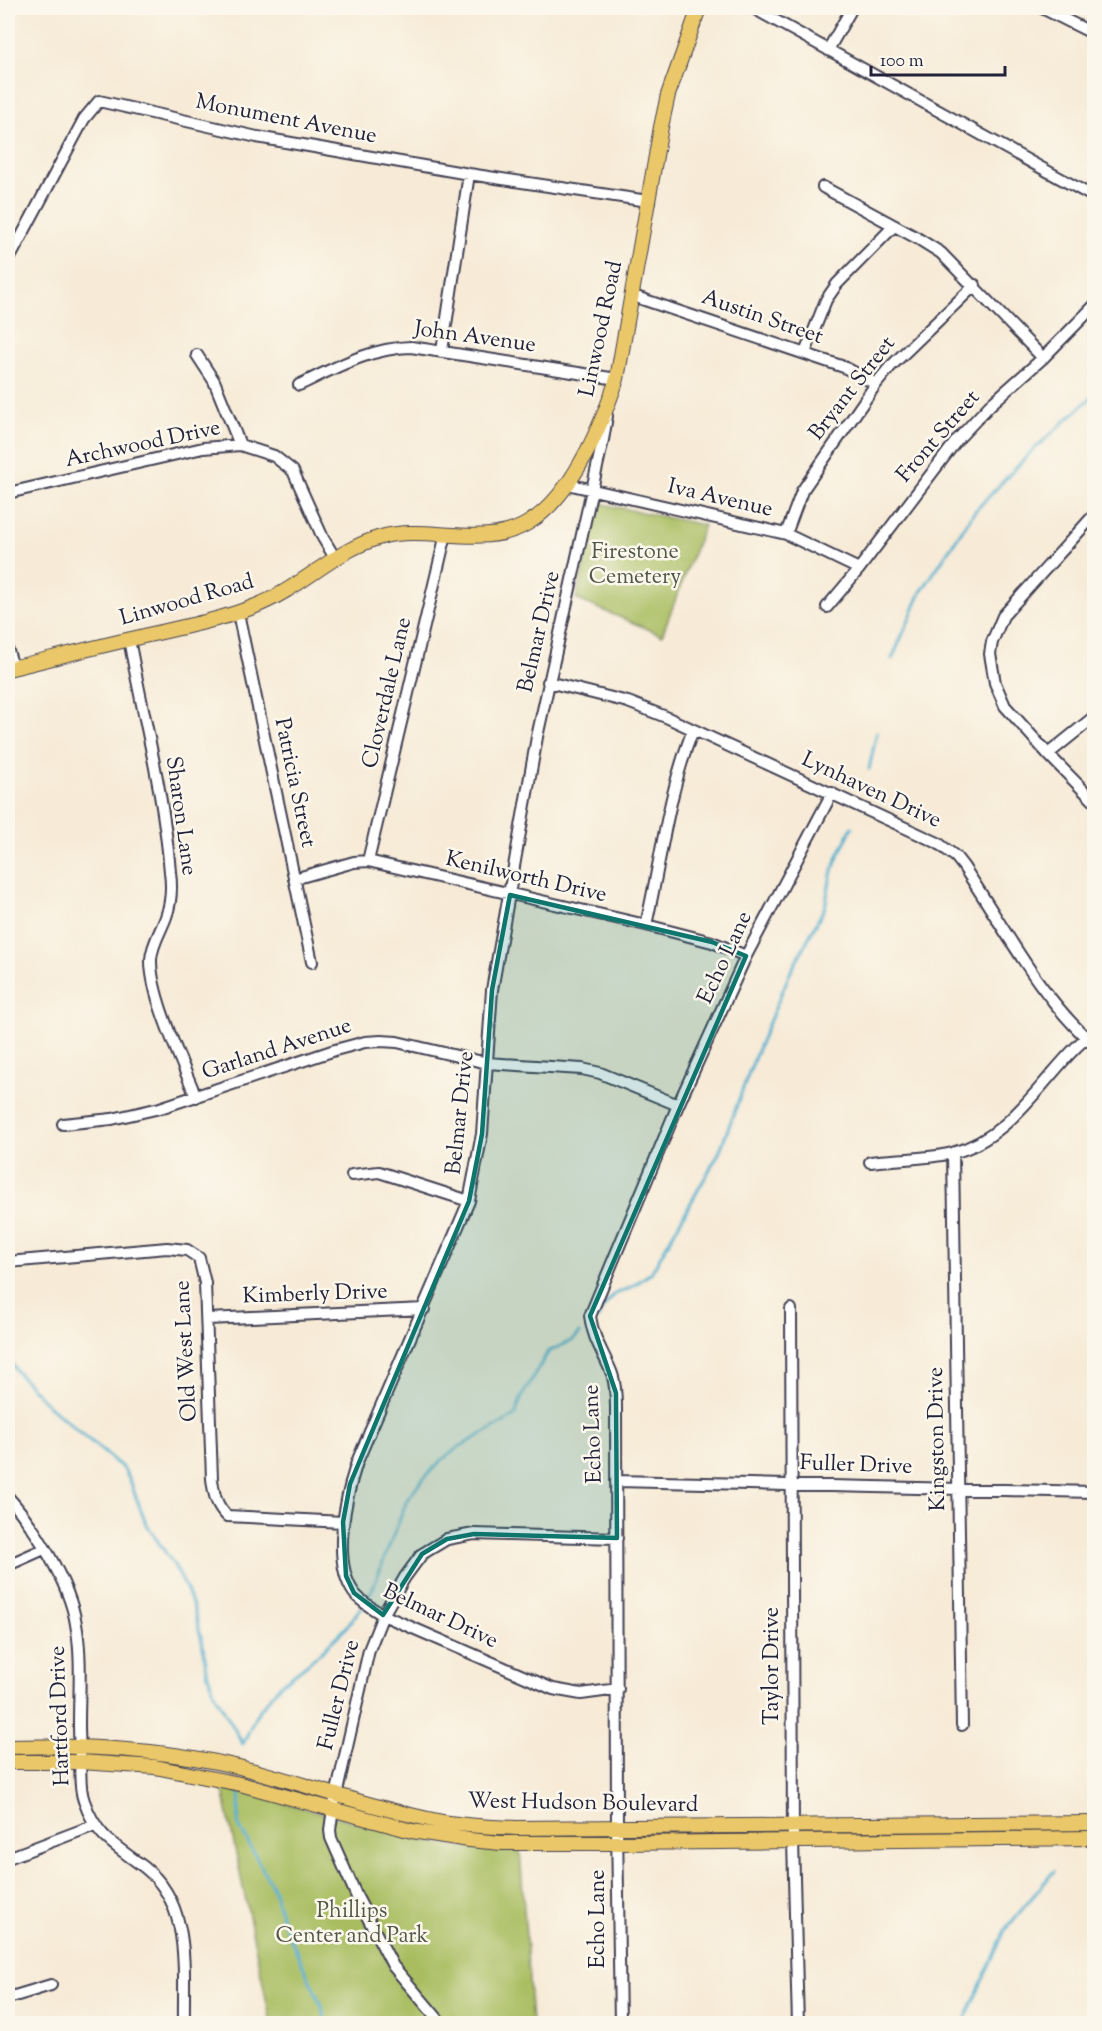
<svg xmlns="http://www.w3.org/2000/svg" width="1102" height="2031" viewBox="0 0 1102 2031" font-family="'Sorts Mill Goudy',serif">
	<style>
		.green { fill: #a9bd61; stroke: #66704e; stroke-width: 1.5 }
		.lines { fill: none; stroke-linecap: round; stroke-linejoin: round }
		.stream { stroke: #50afcf; stroke-width: 3 }
		.minor-casing { stroke: #424052; stroke-width: 14 }
		.major-casing { stroke: #424052; stroke-width: 16 }
		.minor { stroke: #fff; stroke-width: 10 }
		.major { stroke: #eac769; stroke-width: 14 }
		.marked { fill: #0f766e; fill-opacity: 0.2; stroke: #0f766e; stroke-width: 4.5; stroke-linejoin: round }
		.labels { text-anchor: middle; dominant-baseline: central; stroke-width: 5; stroke-linejoin: round; paint-order: stroke }
		.street-label { font-size: 22px; fill: #22223b; stroke: #fbf7ec }
		.park-label { font-size: 22px; fill: #515848; stroke: #fbf7ec }
	</style>
	<rect width="100%" height="100%" fill="#fbf7ec"/>
	<filter id="ink" filterUnits="userSpaceOnUse"><feTurbulence type="fractalNoise" baseFrequency=".0167" numOctaves="2"/><feDisplacementMap in="SourceGraphic" scale="12" xChannelSelector="R" yChannelSelector="G"/><feConvolveMatrix kernelMatrix="1 2 1 2 8 2 1 2 1" color-interpolation-filters="sRGB"/></filter>
	<filter id="wash" filterUnits="userSpaceOnUse"><feTurbulence type="fractalNoise" baseFrequency=".008" numOctaves="4" result="noise"/><feDisplacementMap in="SourceGraphic" scale="24" xChannelSelector="R" yChannelSelector="G"/><feGaussianBlur stdDeviation="1.35" result="paint"/><feColorMatrix in="noise" values="0 0 0 0 0 0 0 0 0 0 0 0 0 0 0 0 0 1.4 0 .05"/><feComposite in="paint" operator="in"/></filter>
	<g filter="url(#wash)">
		<rect width="100%" height="100%" fill="#f7ebd7"/>
		<!-- green -->
		<path class="green" d="M598,503L704,525L662,635L576,599Z
			M222,1786L422,1840L462,1847L520,1851L532,2023H271Z"/>
		<g class="lines">
			<!-- stream -->
			<path class="stream" d="M892,659L921,592L975,511L1030,453L1094,395
				M869,769L877,732
				M598,1318L602,1309L615,1294L630,1288L651,1273L719,1153L757,1051L790,973L825,907L831,875L838,856L852,827
				M8,1357L17,1372L50,1407L124,1469L130,1481L146,1524L174,1565L187,1590L193,1606L202,1641L208,1675L215,1695L243,1744
				M243,1744L256,1715L279,1686L310,1662L345,1629L361,1608L373,1588L407,1500L421,1481L443,1459L459,1447L515,1416L522,1396L548,1352L573,1340L580,1333
				M240,1794L238,1824L273,1888L283,1922L322,2007L326,2024
				M963,2024L1005,1930L1054,1871"/>
		</g>
	</g>
	<g filter="url(#ink)">
		<g class="lines">
			<defs>
				<path id="minor" d="M753,8L1094,197
					M1042,8L1094,34
					M828,50L852,8
					M823,187L917,238L941,253L1043,358
					M8,258L12,254L84,119L99,101L257,137L469,174L648,201
					M633,296L844,367L876,384
					M442,351L469,174
					M805,353L826,300L837,284L894,226
					M197,355L214,381L240,445
					M299,385C335,368 370,348 411,347L617,379
					M607,416L603,440L537,737L492,990L482,1134L469,1201L357,1462C346,1496 331,1561 354,1593C361,1602 373,1609 383,1615L553,1689L581,1694L618,1689
					M567,484L786,534L859,569
					M8,493L203,448L240,445L274,456L293,471L323,538L335,558
					M1094,515L1003,616L992,642L990,654L995,683L1005,706L1048,754L1094,801
					M786,534L802,491L876,384L890,367L975,285
					M827,607L859,569L957,440L990,405L1043,358L1094,306
					M238,613L312,962
					M129,639C143,716 164,794 170,872C172,887 171,903 166,917C161,931 152,944 151,959C150,996 182,1062 196,1097
					M8,651L13,667
					M548,682L628,702L666,717L938,843L956,857L963,866C1005,928 1038,995 1094,1045
					M1048,754L1094,717
					M368,861L446,534
					M294,879L354,862L368,861L646,925L712,942L746,956
					M646,925C661,859 668,793 693,730
					M63,1124L112,1119L160,1108L335,1050L365,1042L381,1041L397,1042L487,1063L582,1069L600,1073L678,1105
					M953,1153L962,1725
					M870,1162C894,1159 929,1159 952,1153C1016,1137 1046,1069 1094,1031
					M352,1175L379,1172L469,1201
					M8,1262L167,1248L187,1250L199,1258L205,1283L212,1479C214,1495 216,1505 227,1516L343,1522
					M791,1309L793,1841L798,2024
					M207,1319L424,1309
					M616,1481L1094,1492
					M8,1497C35,1527 70,1584 76,1624C82,1657 79,1691 79,1724C79,1737 80,1748 80,1761C81,1775 79,1788 84,1801C97,1838 115,1845 144,1867C192,1904 183,1970 184,2024
					M8,1565L44,1549
					M8,1858L95,1825
					M8,1998L51,1985
					M442,2024L393,1966L357,1897L331,1838L330,1830L333,1809L369,1650L383,1615L405,1577L422,1554L447,1539L474,1534L617,1538
					M620,2024L617,1827L616,1408C616,1397 616,1385 612,1374C604,1353 593,1340 590,1316L678,1105L746,956L832,793"/>
				<path id="major" d="M8,669C53,658 99,646 144,636C182,627 222,620 258,605C302,587 335,550 381,537C428,524 484,550 528,523C573,496 601,426 617,379L661,127L668,95L699,8
					M8,1747C86,1745 163,1749 239,1767C306,1784 371,1808 438,1821C464,1826 489,1827 516,1828L1094,1823
					M8,1762H81L155,1767L240,1784L412,1831L469,1840L501,1843H618L1094,1838"/>
			</defs>
			<!-- minor casing -->
			<use href="#minor" class="minor-casing"/>
			<!-- major casing -->
			<use href="#major" class="major-casing"/>
			<!-- minor -->
			<use href="#minor" class="minor"/>
			<!-- major -->
			<use href="#major" class="major"/>
		</g>
	</g>
	<!-- marked area -->
	<path class="marked" d="M510,895L712,942L746,956L590,1316L616,1393L617,1538L474,1534L447,1539L422,1554L383,1615L354,1593L346,1576L343,1522L350,1484L469,1201L482,1134L492,990Z"/>
	<g class="labels">
		<!-- street labels -->
		<g class="street-label">
			<text transform="translate(286 120) rotate(11)">Monument Avenue</text>
			<text transform="translate(762 318) rotate(19)">Austin Street</text>
			<text transform="translate(602 329) rotate(-78)">Linwood Road</text>
			<text transform="translate(475 338) rotate(8)">John Avenue</text>
			<text transform="translate(853 389) rotate(-52)">Bryant Street</text>
			<text transform="translate(939 437) rotate(-49)">Front Street</text>
			<text transform="translate(143 445) rotate(-12)">Archwood Drive</text>
			<text transform="translate(720 499) rotate(13)">Iva Avenue</text>
			<text transform="translate(187 601) rotate(-16)">Linwood Road</text>
			<text transform="translate(540 632) rotate(-77)">Belmar Drive</text>
			<text transform="translate(388 693) rotate(-77)">Cloverdale Lane</text>
			<text transform="translate(294 783) rotate(78)">Patricia Street</text>
			<text transform="translate(871 791) rotate(25)">Lynhaven Drive</text>
			<text transform="translate(180 816) rotate(82)">Sharon Lane</text>
			<text transform="translate(526 878) rotate(13)">Kenilworth Drive</text>
			<text transform="translate(726 958) rotate(-65)">Echo Lane</text>
			<text transform="translate(277 1050) rotate(-18)">Garland Avenue</text>
			<text transform="translate(461 1113) rotate(-84)">Belmar Drive</text>
			<text transform="translate(315 1295) rotate(-2)">Kimberly Drive</text>
			<text transform="translate(187 1351) rotate(-93)">Old West Lane</text>
			<text transform="translate(594 1434) rotate(-92)">Echo Lane</text>
			<text transform="translate(938 1439) rotate(-91)">Kingston Drive</text>
			<text transform="translate(856 1466) rotate(2)">Fuller Drive</text>
			<text transform="translate(440 1617) rotate(25)">Belmar Drive</text>
			<text transform="translate(773 1666) rotate(-90)">Taylor Drive</text>
			<text transform="translate(340 1695) rotate(-76)">Fuller Drive</text>
			<text transform="translate(61 1716) rotate(-92)">Hartford Drive</text>
			<text transform="translate(583 1804) rotate(1)">West Hudson Boulevard</text>
			<text transform="translate(599 1919) rotate(-90)">Echo Lane</text>
		</g>
		<!-- park labels -->
		<g class="park-label">
			<text x="635" y="553">Firestone<tspan x="635" dy="25">Cemetery</tspan></text>
			<text x="352" y="1912">Phillips<tspan x="352" dy="25">Center and Park</tspan></text>
		</g>
	</g>
	<!-- margin -->
	<rect width="1102" height="2031" fill="none" stroke="#fbf7ec" stroke-width="30"/>
	<!-- scale -->
	<path d="M871 66v9h134v-9" fill="none" stroke="#22223b" stroke-width="3"/>
	<text x="880" y="66" font-size="18" fill="#22223b" stroke="#fbf7ec" stroke-width="4.5" paint-order="stroke">100 m</text>
</svg>
